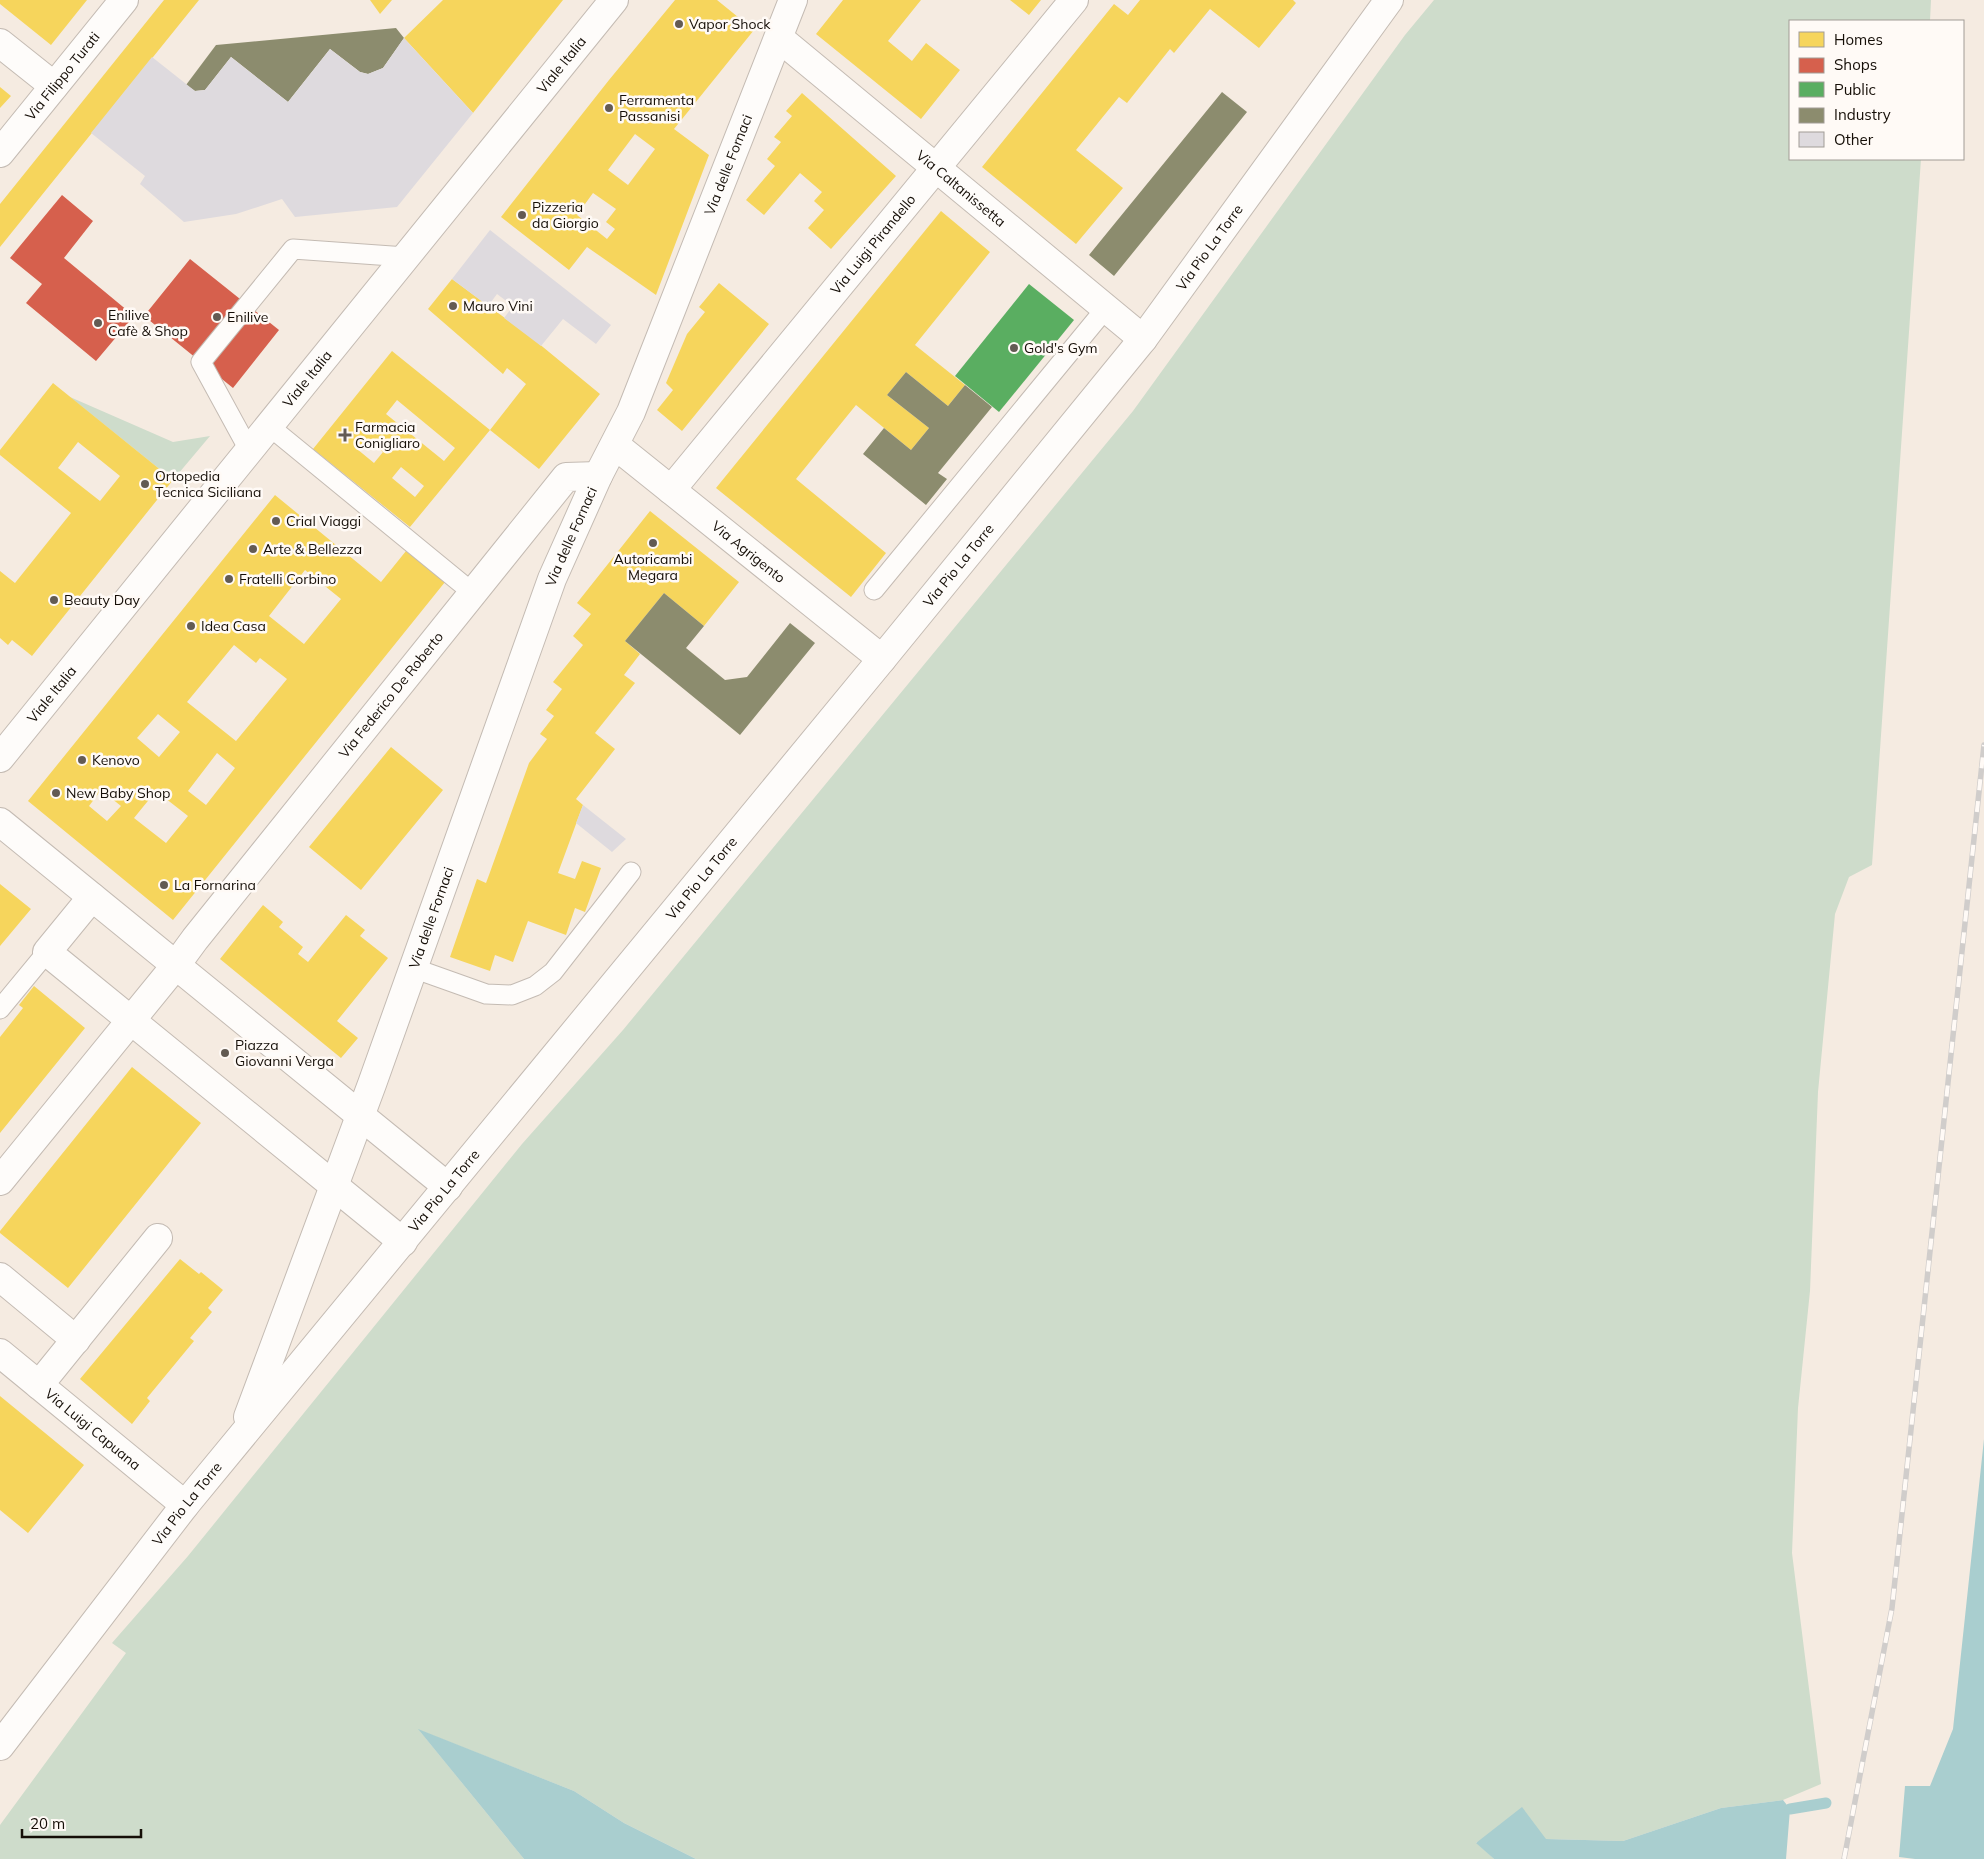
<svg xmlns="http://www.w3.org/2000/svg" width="1984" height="1859" viewBox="0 0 1984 1859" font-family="Mulish,sans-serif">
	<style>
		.green { fill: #cedccb }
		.water { fill: #a9cecf }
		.homes { fill: #f6d55c; fill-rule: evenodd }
		.shops { fill: #d6604d }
		.public { fill: #5aae61 }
		.industry { fill: #8c8c6e }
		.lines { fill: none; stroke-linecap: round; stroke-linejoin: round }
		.stream { stroke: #a9cecf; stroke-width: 11 }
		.building { fill: #dedade }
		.service-casing { stroke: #c4bbb3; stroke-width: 21 }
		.minor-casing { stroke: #c4bbb3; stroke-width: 30 }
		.secondary-casing { stroke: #c4bbb3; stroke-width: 30 }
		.service { stroke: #fefcfa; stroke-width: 19 }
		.minor { stroke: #fefcfa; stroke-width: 28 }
		.secondary { stroke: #fefcfa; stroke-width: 28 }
		.rail-casing { stroke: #d0cdcb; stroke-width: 5.5 }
		.rail { stroke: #fffaf6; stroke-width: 4; stroke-dasharray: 11; stroke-linecap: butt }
		.poi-dot { fill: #635b53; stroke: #fffaf6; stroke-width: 2 }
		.labels { text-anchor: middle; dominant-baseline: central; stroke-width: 5; stroke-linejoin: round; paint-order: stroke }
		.poi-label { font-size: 14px; fill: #150e07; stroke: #fffaf6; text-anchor: start }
		.street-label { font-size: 14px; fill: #150e07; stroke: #fffaf6 }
	</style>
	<rect width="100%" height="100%" fill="#f5ebe1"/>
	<!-- green -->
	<path class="green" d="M1434,0H1931L1930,21H1790V159H1921L1872,865L1849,877L1835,914L1818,1092L1810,1291L1798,1408L1792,1553L1821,1784L1783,1800L1721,1808L1623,1841L1546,1839L1476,1842L1494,1859H696L624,1823L574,1791L419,1730L524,1859H0V1825L126,1653L112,1643L188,1556L522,1144L623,1030L1133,411L1405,35Z
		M70,397L173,442L210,436L173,480Z"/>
	<!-- water -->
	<path class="water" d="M1984,1439V1859H1915L1899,1857L1905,1786H1930L1953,1729Z
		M418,1729L574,1791L624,1823L696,1859H524Z
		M1783,1800L1790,1809L1786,1859H1494L1476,1843L1522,1807L1546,1839L1623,1841L1721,1808Z"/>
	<!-- homes -->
	<path class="homes" d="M0,0H87L51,45L0,4Z
		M164,0H199L0,247V204Z
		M370,0H392L380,14Z
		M443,0H563L473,113L404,38Z
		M675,0H717L754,30L674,129L709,155L656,295L587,247L569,270L501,217L609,80ZM635,134L655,149L628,185L608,170ZM593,193L616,209L606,222L615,229L607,239L577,215Z
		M843,0H921L888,41L912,61L926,43L960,70L921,119L816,34Z
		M1010,0H1041L1029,15Z
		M1140,0H1293L1296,3L1259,48L1210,9L1174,53L1170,49L1127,103L1119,97L1076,150L1123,188L1076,244L982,167L1114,4L1128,15Z
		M0,87L11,96L0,108Z
		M802,93L896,176L831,249L808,228L824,210L814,201L822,192L800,173L764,215L746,200L775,166L767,159L781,142L774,137L792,116L786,111Z
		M941,211L990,252L915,345L965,385L948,406L906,372L887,395L929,428L911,450L856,405L796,479L886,553L851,597L716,488Z
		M452,279L532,338L600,394L539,469L490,430L526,384L507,368L503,374L428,309Z
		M719,283L769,324L682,431L657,410L673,390L666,383L687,334L705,312L699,307Z
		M392,351L490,430L410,527L313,449ZM397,400L455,448L444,461L386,414ZM366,439L383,452L374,463L357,449ZM401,467L424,486L415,497L392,478Z
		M53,383L173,480L32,656L12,640L8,645L0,638V571L15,583L71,513L0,455V450ZM78,442L120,476L100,501L58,468Z
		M275,495L381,582L406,551L445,582L173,920L28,801ZM305,570L341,599L304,644L269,616ZM234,645L256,663L260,658L287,679L236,741L187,702ZM158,714L180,732L159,757L137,738ZM217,753L235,768L206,805L188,791ZM101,790L121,806L107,821L89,806ZM156,791L188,816L166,843L134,818Z
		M650,511L739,582L704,626L664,593L625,641L640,654L624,675L635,683L595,733L615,749L576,799L583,805L558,873L575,879L582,861L601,868L585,912L575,908L566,935L528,921L513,962L495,955L490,971L450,957L477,879L486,883L489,875L529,763L547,739L540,734L554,716L546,710L562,689L553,682L583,645L573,636L591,614L577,603Z
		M391,747L443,790L361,890L309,847Z
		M0,884L31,909L0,946Z
		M263,905L283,922L279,927L303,947L298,954L308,962L346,915L365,930L360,936L388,958L337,1021L358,1038L341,1058L220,959Z
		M34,986L85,1028L0,1133V1037L23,1008L19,1005Z
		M132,1067L201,1123L68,1288L0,1233V1231Z
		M180,1259L199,1274L201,1272L223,1290L208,1308L212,1312L190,1338L194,1341L147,1398L150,1401L132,1424L80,1379Z
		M0,1396L84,1465L28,1533L0,1510Z"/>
	<!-- shops -->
	<path class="shops" d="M62,195L93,221L64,258L134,316L96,361L26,303L42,284L10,258Z
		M190,259L279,330L233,388L144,316Z"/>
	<!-- public -->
	<path class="public" d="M1029,284L1074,320L999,412L955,376Z"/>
	<!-- industry -->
	<path class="industry" d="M396,28L404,38L383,68L368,74L360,72L330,49L288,102L231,57L205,90L195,91L186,85L216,45Z
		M1222,92L1247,112L1114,276L1089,255Z
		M906,372L948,406L965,385L992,407L938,473L947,479L926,505L863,454L884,428L911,450L929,428L887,395Z
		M664,593L704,626L686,648L725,680L747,677L790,623L815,643L740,735L625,641Z"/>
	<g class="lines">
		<!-- stream -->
		<path class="stream" d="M1790,1809L1826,1803"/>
	</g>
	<!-- building -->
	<path class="building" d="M404,38L473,113L397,207L295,217L282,199L236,214L184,222L140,184L145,176L91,133L152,57L195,91L205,90L231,57L288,102L330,49L360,72L368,74L383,68Z
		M490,230L611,325L596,344L563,319L541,346L504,318L513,306L497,294L488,306L452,279Z
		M583,805L626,839L612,852L576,823Z"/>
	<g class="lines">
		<defs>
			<path id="service" d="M269,426L473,593
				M249,450L201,362L293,249L406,257
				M874,590L1106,308
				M413,968L486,994L512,995L535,986L553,972L631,872
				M0,1009L47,952"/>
			<g id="minor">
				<path id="s1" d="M779,38L1143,339"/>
				<path d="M0,43L54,86"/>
				<path id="s2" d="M0,153L124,0"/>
				<path id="s3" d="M615,445L882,659"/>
				<path id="s4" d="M671,490L1074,0"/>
				<path d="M0,822L448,1187"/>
				<path d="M92,897L47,952L403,1242"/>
				<path id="s5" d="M0,1181L176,965L195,939L566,477L598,476"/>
				<path d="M0,1277L76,1340"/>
				<path id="s6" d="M0,1353L185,1505"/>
				<path d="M39,1385L158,1238"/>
				<path id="s7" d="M248,1417L372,1084L552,579L598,476L631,412L793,0"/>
				<path id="s8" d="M0,1746L185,1505L882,659L1143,339L1389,0"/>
			</g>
			<g id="secondary">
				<path id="s9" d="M0,758L614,0"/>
			</g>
		</defs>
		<!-- service casing -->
		<use href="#service" class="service-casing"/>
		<!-- minor casing -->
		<use href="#minor" class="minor-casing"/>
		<!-- secondary casing -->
		<use href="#secondary" class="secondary-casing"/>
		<!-- service -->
		<use href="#service" class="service"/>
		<!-- minor -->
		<use href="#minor" class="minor"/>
		<!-- secondary -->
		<use href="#secondary" class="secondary"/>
		<defs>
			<path id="rail" d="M1844,1859L1892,1608L1984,745"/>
		</defs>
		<!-- rail casing -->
		<use href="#rail" class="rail-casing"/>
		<!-- rail -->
		<use href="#rail" class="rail"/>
	</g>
	<!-- markers -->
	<g class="poi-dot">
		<circle cx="679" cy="24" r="5"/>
		<circle cx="609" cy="108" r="5"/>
		<circle cx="522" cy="215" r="5"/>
		<circle cx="453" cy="306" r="5"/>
		<circle cx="217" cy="317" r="5"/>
		<circle cx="98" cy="323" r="5"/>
		<circle cx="1014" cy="348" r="5"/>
		<path d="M342.5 427.5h5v5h5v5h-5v5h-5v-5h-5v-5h5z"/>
		<circle cx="145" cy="484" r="5"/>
		<circle cx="276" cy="521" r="5"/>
		<circle cx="653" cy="543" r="5"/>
		<circle cx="253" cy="549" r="5"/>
		<circle cx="229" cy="579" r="5"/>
		<circle cx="54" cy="600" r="5"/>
		<circle cx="191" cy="626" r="5"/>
		<circle cx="82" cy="760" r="5"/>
		<circle cx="56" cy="793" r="5"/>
		<circle cx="164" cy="885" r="5"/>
		<circle cx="225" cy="1053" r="5"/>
	</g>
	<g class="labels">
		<!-- poi labels -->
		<g class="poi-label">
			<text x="689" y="24">Vapor Shock</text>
			<text x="619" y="100">Ferramenta<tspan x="619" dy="16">Passanisi</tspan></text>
			<text x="532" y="207">Pizzeria<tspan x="532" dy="16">da Giorgio</tspan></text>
			<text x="463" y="306">Mauro Vini</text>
			<text x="108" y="315">Enilive<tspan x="108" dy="16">Cafè &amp; Shop</tspan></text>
			<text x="227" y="317">Enilive</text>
			<text x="1024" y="348">Gold's Gym</text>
			<text x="355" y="427">Farmacia<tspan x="355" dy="16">Conigliaro</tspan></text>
			<text x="155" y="476">Ortopedia<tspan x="155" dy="16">Tecnica Siciliana</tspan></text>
			<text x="286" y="521">Crial Viaggi</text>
			<text x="263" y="549">Arte &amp; Bellezza</text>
			<text x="653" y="559" text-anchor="middle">Autoricambi<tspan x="653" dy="16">Megara</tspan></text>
			<text x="239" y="579">Fratelli Corbino</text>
			<text x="64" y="600">Beauty Day</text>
			<text x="201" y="626">Idea Casa</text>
			<text x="92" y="760">Kenovo</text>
			<text x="66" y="793">New Baby Shop</text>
			<text x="174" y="885">La Fornarina</text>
			<text x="235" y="1045">Piazza<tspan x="235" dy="16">Giovanni Verga</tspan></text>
		</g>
		<!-- street labels -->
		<g class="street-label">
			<text stroke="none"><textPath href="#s9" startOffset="892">Viale Italia</textPath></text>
			<text stroke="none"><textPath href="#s2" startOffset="99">Via Filippo Turati</textPath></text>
			<text stroke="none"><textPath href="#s7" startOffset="1342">Via delle Fornaci</textPath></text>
			<text stroke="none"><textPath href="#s1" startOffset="236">Via Caltanissetta</textPath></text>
			<text stroke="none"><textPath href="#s4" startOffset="318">Via Luigi Pirandello</textPath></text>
			<text stroke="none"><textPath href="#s8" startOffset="1926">Via Pio La Torre</textPath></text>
			<text stroke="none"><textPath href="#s9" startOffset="488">Viale Italia</textPath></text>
			<text stroke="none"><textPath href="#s7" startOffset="938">Via delle Fornaci</textPath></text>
			<text stroke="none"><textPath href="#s3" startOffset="171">Via Agrigento</textPath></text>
			<text stroke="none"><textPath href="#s8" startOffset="1521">Via Pio La Torre</textPath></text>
			<text stroke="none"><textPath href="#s9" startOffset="82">Viale Italia</textPath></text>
			<text stroke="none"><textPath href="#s5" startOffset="624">Via Federico De Roberto</textPath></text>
			<text stroke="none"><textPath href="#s8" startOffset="1116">Via Pio La Torre</textPath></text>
			<text stroke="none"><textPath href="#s7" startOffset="532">Via delle Fornaci</textPath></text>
			<text stroke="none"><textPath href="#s8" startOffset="711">Via Pio La Torre</textPath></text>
			<text stroke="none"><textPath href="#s6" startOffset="120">Via Luigi Capuana</textPath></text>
			<text stroke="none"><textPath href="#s8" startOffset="306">Via Pio La Torre</textPath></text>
		</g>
	</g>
	<!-- legend -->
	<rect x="1789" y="20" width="175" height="140" fill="#fffaf6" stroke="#a19c96"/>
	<rect x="1799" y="32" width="25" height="15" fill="#f6d55c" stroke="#a19c96"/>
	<text x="1834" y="45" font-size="15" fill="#150e07">Homes</text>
	<rect x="1799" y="58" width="25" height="15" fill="#d6604d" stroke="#a19c96"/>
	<text x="1834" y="70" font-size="15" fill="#150e07">Shops</text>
	<rect x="1799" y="82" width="25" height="15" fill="#5aae61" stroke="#a19c96"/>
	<text x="1834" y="95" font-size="15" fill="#150e07">Public</text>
	<rect x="1799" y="108" width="25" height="15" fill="#8c8c6e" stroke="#a19c96"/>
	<text x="1834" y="120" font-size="15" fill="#150e07">Industry</text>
	<rect x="1799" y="132" width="25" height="15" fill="#dedade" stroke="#a19c96"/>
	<text x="1834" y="145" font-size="15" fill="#150e07">Other</text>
	<!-- scale -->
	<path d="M22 1829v8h119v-8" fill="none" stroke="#150e07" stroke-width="2.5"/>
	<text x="30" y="1829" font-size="15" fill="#150e07" stroke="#fffaf6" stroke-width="4" paint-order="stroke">20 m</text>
</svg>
